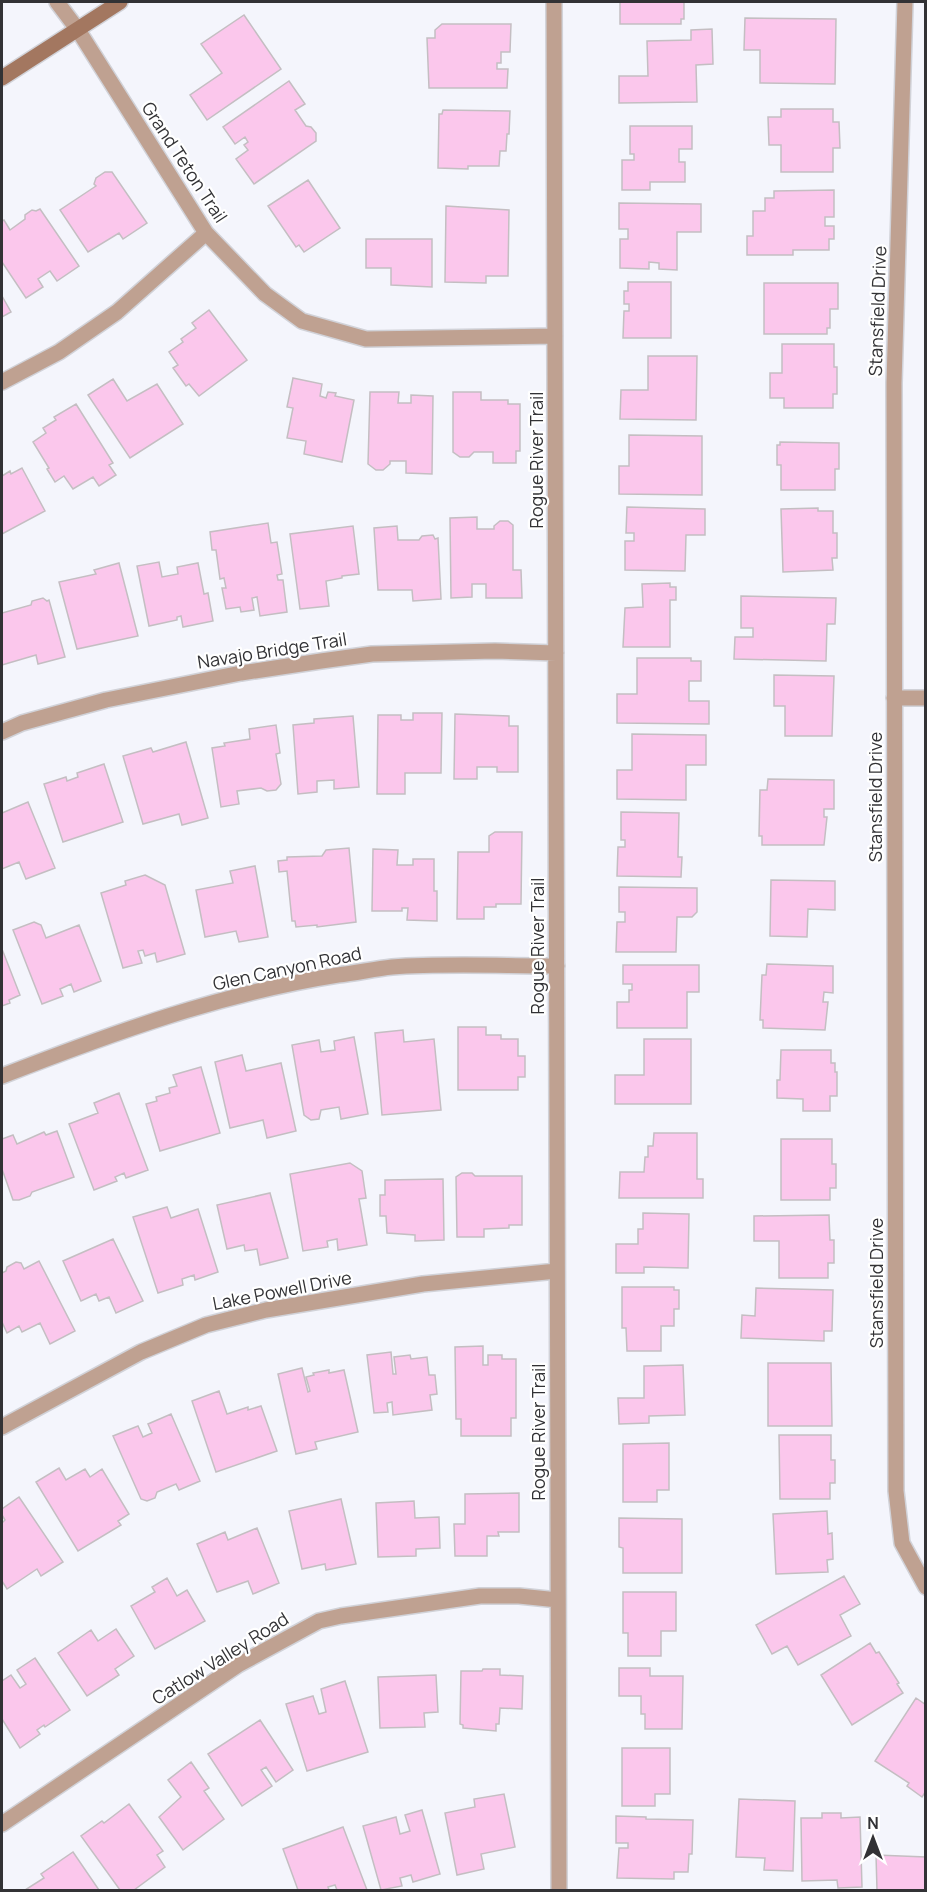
<svg xmlns="http://www.w3.org/2000/svg" width="927" height="1892" viewBox="0 0 927 1892" font-family="Manrope,sans-serif">
	<style>
		.building { fill: #fbc7ec; stroke: #c4bec2; stroke-width: 1.5 }
		.lines { fill: none; stroke-linecap: round; stroke-linejoin: round }
		.street-casing { stroke: #d1d2d8; stroke-width: 18 }
		.secondary-casing { stroke: #d1d2d8; stroke-width: 18 }
		.street { stroke: #bfa191; stroke-width: 15 }
		.secondary { stroke: #a37760; stroke-width: 15 }
		.labels { text-anchor: middle; dominant-baseline: central; stroke-width: 4.5; stroke-linejoin: round; paint-order: stroke }
		.street-label { font-size: 18px; fill: #323235; stroke: #fff }
	</style>
	<rect width="100%" height="100%" fill="#f4f5fc"/>
	<!-- building -->
	<path class="building" d="M620,2H684V19H681V24H620Z
		M244,15L281,69L207,120L190,95L222,73L201,44Z
		M745,18L836,19L835,84L760,83V50H744Z
		M442,24H511L510,52H501V63H497V69H508L507,88H429L427,38H435V30Z
		M712,29L713,64L696,65L697,102L619,103V76H648L647,41L691,40V30Z
		M289,81L305,104L295,110L306,126L311,127L316,133V141L254,184L236,159L248,150L244,145L248,142L245,137L235,144L223,127Z
		M781,109H833V122H839L840,148H833V172H781V145H769L768,117H781Z
		M443,110L510,111L509,134H507L506,151H500L499,166H468V169L438,168L439,114H442Z
		M630,126H692V149H679V162H685V182H650V190H622V160H634V154H630Z
		M105,172H112L147,223L123,239L119,233L88,252L60,210L96,186L94,184L96,178Z
		M308,180L340,228L304,252L299,245L296,247L268,206Z
		M834,190V217H825V226H834V239H829V250H793V255H747V236H753V211H765V198H774V191Z
		M619,203L701,204V232H677V270L659,269V263L649,262V269L620,268V239H628V229H619Z
		M446,206L509,210L508,276H486V283L445,282Z
		M40,209L79,266L57,281L50,271L38,279L43,287L26,298L2,262V221L4,220L10,230L25,219V215L32,210L36,211Z
		M366,239H432V287L391,285V268H366Z
		M628,282H671V338H623L624,311H629V304H624V291H628Z
		M764,283H838V309H830V328H827V334H764Z
		M2,296L11,312L2,317Z
		M209,310L247,360L199,396L189,384L186,386L173,368L178,365L169,352L183,342L181,339L196,328L192,323Z
		M782,344H834V367H837V394H833V408H784V398H770V373H782Z
		M648,356H697L696,420L620,419L621,390H648Z
		M293,378L322,384L320,396L326,398L328,392L336,393L335,396L354,400L342,462L304,454L306,441L287,438L293,408L287,407Z
		M113,379L127,401L157,384L183,424L130,458L88,395Z
		M370,392H399L398,403H411V395L433,396L432,474L406,473V461H390V464L383,470H376L368,464Z
		M453,392H481V400H508V404H520V451H516V463H493V452H474L469,457H460L453,452Z
		M76,404L113,463L109,465L116,475L99,486L93,477L73,489L64,476L55,482L47,469L49,468L33,442L46,433L43,428L56,420L54,417Z
		M629,435L702,436V495L619,494V466H629Z
		M780,442L839,443V469H835V490H781V465H777V445H780Z
		M22,468L45,511L2,534V476L10,471L11,474Z
		M627,507L705,509V535H686L685,571L625,570V541H634V533H626Z
		M818,508V511H833V533H837V558H832L833,570L783,572L781,509Z
		M477,517V529H494V526L500,521H508L513,525V570H521L522,598H486V584H472V597L451,598L450,518Z
		M268,523L271,543L277,542L282,574L277,575L278,580H283L287,612L260,616L257,597L252,598L254,610L241,612L240,607L226,609L222,588H226L224,578L220,579L216,550H212L210,532Z
		M353,526L359,574L342,576V578L326,581L329,606L300,609L290,534Z
		M397,526L398,540H419L422,536L433,535L435,539L438,538L441,599L413,601L412,590H378L374,528Z
		M159,562L162,577L178,574L177,567L198,563L204,594L208,593L213,621L183,627L181,616L177,617V620L149,626L137,566Z
		M119,563L138,636L77,649L59,582L96,574L94,570Z
		M670,583V587H676V600H670V647H623L625,608L643,607L642,584Z
		M741,596L836,598L835,624H827L826,661L734,659L735,637H753V628H741Z
		M43,598L47,601L49,600L65,657L38,664L36,655L2,665V613L31,605L32,601Z
		M637,658H691V661H701V681H689V701H709V724L617,723V694H637Z
		M774,675L834,676L832,736H785V706H774Z
		M413,713H442L441,773H405V794H377L378,715H401V720H413Z
		M455,714L509,716V726H518V772H497V767H477V779H454Z
		M353,716L359,787L334,789V780L317,781V792L298,794L293,725L314,723V719Z
		M276,725L280,753L276,754L281,784L276,790L267,791L261,788L237,791L239,804L221,807L212,748L225,746L224,743L250,739L249,729Z
		M632,734L706,735V765H686V800L617,799V770H632Z
		M186,742L208,818L182,825L179,814L143,824L123,756L151,748L153,752Z
		M104,764L123,822L63,842L44,784L66,777L67,781L78,777L77,773Z
		M768,779L834,780V809H824V817H827L824,845H762V836H759L760,790H767Z
		M28,802L55,868L26,879L19,862L2,869V813Z
		M621,812L679,813L678,857H682L681,877L617,876L618,847H625V840H621Z
		M495,832H522L521,904H496V907H484V919H457L458,852H489V836Z
		M349,848L356,922L317,927V925L296,927L295,921H292L287,871L279,872L278,861L287,860V857L322,856L326,850Z
		M373,849L398,850L397,865H413V859H434V891H437V921L407,920L408,908H402V911H372Z
		M255,866L268,937L239,942L236,931L205,937L196,890L233,883L230,871Z
		M145,875L165,885L185,954L157,962L155,953L145,956L143,950L138,951L142,963L123,968L101,893L126,885L125,881Z
		M771,880L835,881V910L808,909L807,937L770,936Z
		M619,887L697,888V912L692,917H677L676,952H616L617,922H625V912H619Z
		M34,922L41,925L46,938L79,925L101,981L74,992L71,984L60,989L63,996L42,1004L13,930Z
		M2,949L20,995L9,1000L10,1003L2,1006Z
		M767,964L833,966V993L824,992L823,1002H828L825,1030L763,1028V1020H760L762,975H766Z
		M623,965H699V992H687V1028H617V1002H629V990H632V984H623Z
		M458,1027H486V1035H501V1039H518V1056H525V1077H518V1090H458Z
		M403,1030L404,1042L434,1039L441,1110L382,1115L375,1033Z
		M354,1037L368,1114L341,1119L339,1107L321,1110L319,1119L311,1120L304,1115L292,1045L319,1040L321,1052L335,1050L334,1041Z
		M644,1039H691V1104H615V1075H644Z
		M781,1050H831V1063H835V1072H837V1096H830V1111H803V1099L777,1098V1080H780Z
		M242,1055L246,1071L281,1063L296,1131L267,1138L263,1120L230,1128L215,1062Z
		M201,1067L220,1133L160,1151L146,1104L157,1101L156,1097L170,1093L169,1088L177,1086L173,1075Z
		M119,1093L148,1170L126,1178L124,1173L115,1177L117,1181L94,1190L69,1124L98,1113L94,1103Z
		M57,1131L74,1177L32,1192L30,1196L19,1200H13L2,1169V1139L13,1135L17,1144L44,1132L46,1135Z
		M654,1133H697V1179H703V1198H619L620,1172H644L645,1157H648V1146H653Z
		M781,1139H832V1164H836V1188H830V1200H781Z
		M350,1163L362,1171L366,1198L359,1199L367,1245L338,1250L337,1239L327,1241L328,1247L303,1251L290,1174Z
		M462,1173H472L475,1176H522V1225H509V1228L484,1229V1237H457L456,1177Z
		M443,1179L444,1240L415,1241V1235L387,1233L386,1216H380V1195H385V1180Z
		M270,1193L288,1258L260,1265L257,1249L245,1251L244,1245L227,1249L217,1205Z
		M167,1207L171,1218L198,1209L218,1272L195,1280L194,1275L182,1279L183,1285L158,1293L133,1217Z
		M643,1213L689,1214L688,1268L644,1267V1273H616V1244H638V1229H643Z
		M829,1215L830,1240H834V1263H828V1278H779V1241H754V1216Z
		M113,1239L143,1301L116,1313L109,1297L99,1301L96,1294L81,1301L63,1261Z
		M39,1261L75,1331L50,1344L40,1323L22,1332L19,1326L7,1333L2,1322V1273L6,1271L7,1267L16,1262L21,1263L24,1269Z
		M622,1287H674V1290H679V1309H674V1326H661V1351H627L626,1328H622Z
		M756,1288L833,1290L832,1331H824V1341L741,1338L742,1315L755,1316Z
		M483,1346V1365H488V1355H502V1359H516V1418H511V1436H461V1419H456L455,1347Z
		M391,1352L393,1374H396L394,1357L410,1355L411,1359L427,1357L429,1375H435L437,1394L430,1395L432,1410L393,1415L392,1402L387,1403L388,1412L374,1413L367,1355Z
		M768,1363H831L832,1426H768Z
		M683,1365L685,1415L649,1416V1423L619,1424L618,1398H644V1366Z
		M302,1368L308,1392L310,1391L306,1377L314,1375L313,1373L329,1370V1373L344,1370L358,1432L315,1442L317,1449L296,1454L278,1374Z
		M219,1391L227,1414L248,1407V1410L261,1406L277,1451L216,1472L192,1401Z
		M171,1414L200,1481L179,1490L176,1484L157,1492L155,1498L147,1501L141,1499L113,1436L138,1426L143,1437L152,1433L148,1424Z
		M779,1435H831V1460H835V1483H830V1499H780Z
		M669,1443V1490H657V1502H623V1444Z
		M59,1468L66,1480L85,1469L90,1477L102,1469L129,1514L118,1521L121,1525L78,1551L36,1482Z
		M519,1493V1532H498L499,1536H487V1556H455L454,1524H465V1494Z
		M19,1497L63,1562L41,1576L37,1569L7,1589L2,1581V1523L5,1520L2,1515V1509Z
		M341,1499L356,1564L326,1570L325,1564L302,1569L289,1511Z
		M414,1501L415,1518L439,1517L440,1548L416,1549V1556L378,1557L376,1503Z
		M827,1511L828,1534L832,1533L833,1559L827,1560L828,1572L776,1574L773,1514Z
		M619,1518L682,1519V1573H623V1548L619,1547Z
		M257,1528L279,1583L253,1594L248,1581L217,1592L197,1544L225,1532L228,1540Z
		M844,1576L860,1604L840,1615L851,1636L798,1665L787,1646L772,1654L756,1625Z
		M167,1578L177,1596L187,1590L205,1621L155,1649L131,1606L155,1592L152,1587Z
		M623,1592H676V1631H661V1656H628V1633H623Z
		M116,1629L134,1656L115,1669L119,1675L87,1696L58,1653L91,1630L98,1641Z
		M870,1643L876,1653L879,1652L899,1683L897,1684L903,1693L852,1725L821,1675Z
		M35,1658L70,1710L45,1727L44,1725L37,1730L40,1734L20,1748L2,1719V1681L11,1675L20,1688L26,1684L17,1670Z
		M619,1668H650V1676H683L682,1729H645V1714H641V1696H619Z
		M483,1669H500V1675L523,1676L522,1709L500,1708L499,1724H496V1731L463,1728V1725L460,1724L461,1671H482Z
		M436,1675L438,1712L424,1713L425,1727L380,1728L378,1677Z
		M345,1681L368,1752L307,1771L286,1704L313,1696L319,1714L326,1712L321,1689Z
		M916,1698L926,1705V1791L922,1797L907,1786L909,1783L875,1761Z
		M260,1720L293,1770L276,1782L266,1767L261,1770L272,1786L242,1806L208,1754Z
		M622,1748H670V1794H655V1806H622Z
		M191,1762L209,1788L204,1791L224,1819L183,1850L159,1817L181,1797L168,1780Z
		M504,1794L515,1847L481,1854L484,1869L457,1875L445,1813L475,1807L474,1799Z
		M739,1799L795,1801L793,1871L764,1870L765,1858L736,1857Z
		M129,1804L163,1851L157,1855L165,1867L134,1890H120L81,1836L102,1821L104,1823Z
		M422,1810L440,1874L413,1882L411,1875L400,1878L402,1886L381,1890L363,1826L396,1817L400,1834L410,1831L405,1815Z
		M822,1813H841V1818L860,1817L862,1887L838,1888L837,1880L802,1881L801,1818H822Z
		M616,1816L646,1817V1819L693,1820L692,1854H689L688,1872H674V1879L617,1878L619,1848H628V1843H616Z
		M343,1827L367,1890H337L335,1885L328,1887L329,1890H298L283,1849Z
		M73,1852L99,1890H25L44,1878L41,1874Z
		M876,1855L926,1857V1890H877Z"/>
	<g class="lines">
		<defs>
			<path id="street" d="M57,2L78,30L206,233L265,294L302,321L366,339L555,336
				M554,2L559,1890
				M905,2L894,383L896,1491L902,1543L926,1587
				M2,382L59,352L117,312L206,233
				M894,698H926
				M2,732L22,723L106,700L241,673L321,661L372,654L495,651L556,653
				M2,1076C110,1034 222,993 338,975C356,973 374,969 392,967C447,963 502,966 557,966
				M2,1427L141,1352L206,1325L266,1310L423,1284L557,1271
				M2,1824L238,1665L319,1621L341,1616L480,1596H519L558,1600"/>
			<path id="secondary" d="M2,78L120,2"/>
		</defs>
		<!-- street casing -->
		<use href="#street" class="street-casing"/>
		<!-- secondary casing -->
		<use href="#secondary" class="secondary-casing"/>
		<!-- street -->
		<use href="#street" class="street"/>
		<!-- secondary -->
		<use href="#secondary" class="secondary"/>
	</g>
	<g class="labels">
		<!-- street labels -->
		<g class="street-label">
			<text transform="translate(185 162) rotate(57)">Grand Teton Trail</text>
			<text transform="translate(877 311) rotate(-88)">Stansfield Drive</text>
			<text transform="translate(536 460) rotate(-90)">Rogue River Trail</text>
			<text transform="translate(272 650) rotate(-9)">Navajo Bridge Trail</text>
			<text transform="translate(875 797) rotate(-90)">Stansfield Drive</text>
			<text transform="translate(537 946) rotate(-90)">Rogue River Trail</text>
			<text transform="translate(287 968) rotate(-12)">Glen Canyon Road</text>
			<text transform="translate(876 1283) rotate(-90)">Stansfield Drive</text>
			<text transform="translate(282 1290) rotate(-11)">Lake Powell Drive</text>
			<text transform="translate(538 1432) rotate(-90)">Rogue River Trail</text>
			<text transform="translate(220 1658) rotate(-32)">Catlow Valley Road</text>
		</g>
	</g>
	<!-- border -->
	<rect width="927" height="1892" fill="none" stroke="#323235" stroke-width="6"/>
	<!-- north arrow -->
	<g transform="translate(873 1838)" stroke="#ffffff" stroke-width="4.5" paint-order="stroke">
	<path d="M0-4.5L10 22L0 15L-10 22Z" fill="#323235"/>
	<text y="-9" font-size="16" font-weight="bold" text-anchor="middle" fill="#323235">N</text>
	</g>
</svg>
